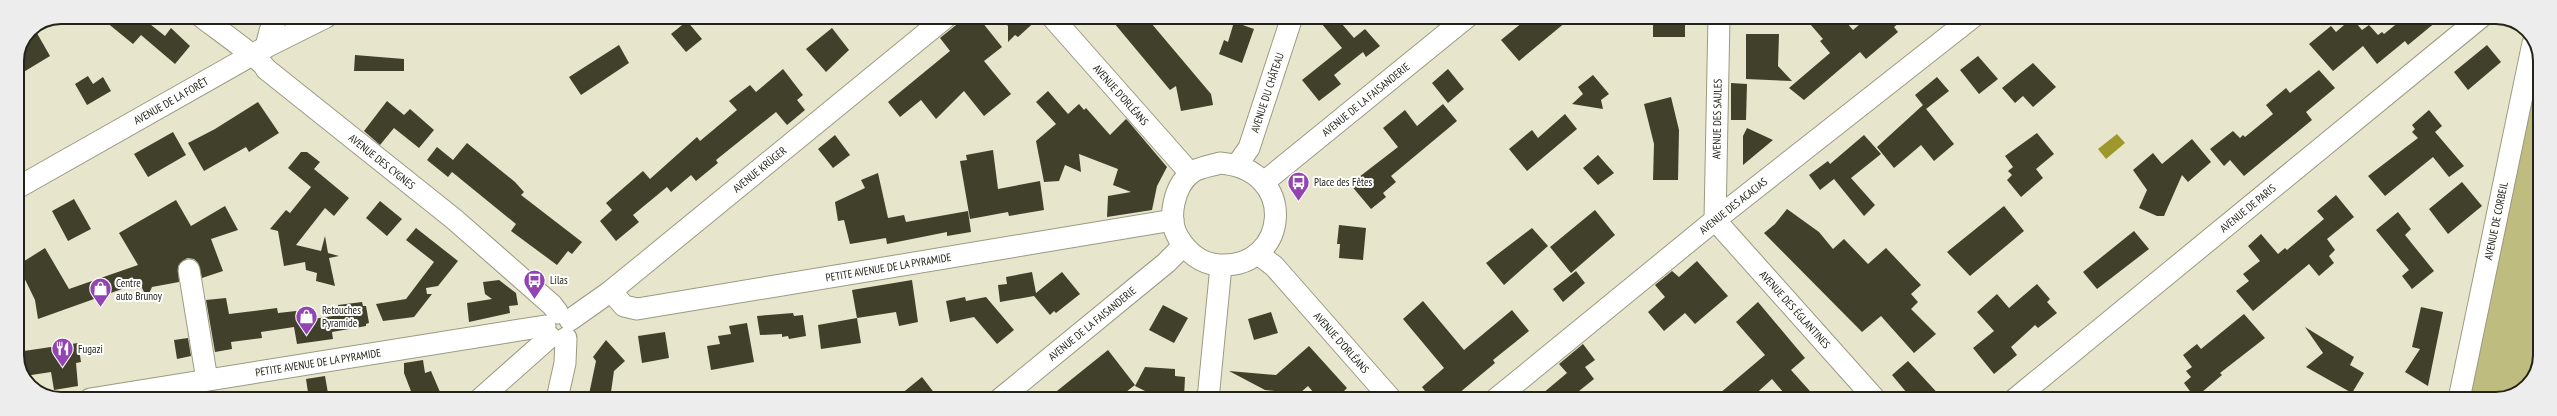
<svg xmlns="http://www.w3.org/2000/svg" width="2557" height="416" viewBox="0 0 2557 416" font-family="'PT Sans Narrow',sans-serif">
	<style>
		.green { fill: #bebc7f }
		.water { fill: #9e972c }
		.building { fill: #41402a }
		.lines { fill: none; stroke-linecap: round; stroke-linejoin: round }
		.minor-casing { stroke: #9b9a81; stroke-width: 23 }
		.minor { stroke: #fff; stroke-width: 21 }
		.labels { text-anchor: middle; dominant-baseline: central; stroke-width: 4; stroke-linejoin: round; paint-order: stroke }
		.street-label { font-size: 11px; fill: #232319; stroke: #fff }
		.poi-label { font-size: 11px; fill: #232319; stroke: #fff; text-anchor: start }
		.rim { fill: none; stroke: #232319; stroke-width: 2 }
	</style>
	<rect width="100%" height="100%" fill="#e7e6cc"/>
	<!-- green -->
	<path class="green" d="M2540,66V361L2525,388L2496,399H2466Z"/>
	<!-- water -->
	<path class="water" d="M2117,134L2125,143L2106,159L2098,149Z"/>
	<!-- building -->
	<path class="building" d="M100,17H141L165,36L171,28L190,46L175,64L141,35L133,44Z
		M966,17H978L1002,47L984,61L1011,94L984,116L964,91L936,119L921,100L900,117L888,102L950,51L940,38Z
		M1000,17H1040L1018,37L1015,35L1008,42V26Z
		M1109,17H1146L1211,94L1213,105L1181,111L1176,86L1170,90Z
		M1316,17H1336L1354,38L1365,29L1380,46L1366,57L1363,52L1334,75L1341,84L1319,101L1302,80L1342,48Z
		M1529,17H1572L1519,61L1501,40Z
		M1653,17H1685V37H1653Z
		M1804,17H1842L1853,30L1868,17H1906L1894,27L1898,32L1866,59L1860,52L1804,100L1789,88L1830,53L1820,41L1823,39Z
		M2405,17H2442L2408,45L2405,41L2377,64L2363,46L2333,71L2309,44L2331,26L2336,32L2352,18L2362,30L2369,25L2378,35L2382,32L2384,34Z
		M687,21L702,39L686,52L671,34Z
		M1234,22L1254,29L1242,63L1219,54L1224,40L1228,42Z
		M34,28L50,56L17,76V61L30,30Z
		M832,28L849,50L826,72L806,49Z
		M1746,34H1779L1778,66L1792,81L1746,79Z
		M619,45L629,63L581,95L569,77Z
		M2487,45L2501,62L2468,90L2454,72Z
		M355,55L404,59V71H354Z
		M1978,56L1998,79L1979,94L1960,70Z
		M2033,63L2056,87L2033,107L2023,96L2015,103L2002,88Z
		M783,69L803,95L797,100L805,110L787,125L776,112L716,160L718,163L696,181L691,175L671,192L667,187L633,215L639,222L616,241L600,221L612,210L606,203L643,171L650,179L697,137L700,141L737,110L729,101L750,85L756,92Z
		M1448,69L1464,89L1448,103L1432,83Z
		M2319,70L2335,88L2306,112L2312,120L2244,176L2230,160L2224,166L2210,149L2233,131L2240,138L2243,135L2245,137L2273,114L2266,105L2286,88L2290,93Z
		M1593,75L1609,94L1601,100L1603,109L1572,104L1583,94L1578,87Z
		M88,76L93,84L103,77L111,91L87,105L75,84Z
		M1937,77L1949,91L1926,109L1915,95Z
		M1731,83L1747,84L1746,120H1731Z
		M1048,91L1068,114L1079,104L1084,110L1086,108L1110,135L1126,119L1128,121L1167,167L1157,186L1152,210L1107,217L1108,196L1131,192L1113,185L1118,169L1079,154L1081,172L1065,165L1059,181L1044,182L1036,141L1056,124L1036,102Z
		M1671,97L1679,130L1678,180H1653L1654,144L1644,104Z
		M387,101L404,115L410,109L434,130L419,148L394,128L380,145L364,131Z
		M258,102L279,133L249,152L246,147L204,171L188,143L215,129Z
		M1443,104L1457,121L1391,176L1396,182L1383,193L1386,197L1371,209L1350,184L1398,147L1383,128L1405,110L1417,126Z
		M1923,105L1954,144L1934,161L1921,145L1894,168L1877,147Z
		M2429,110L2442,126L2435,132L2464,166L2449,177L2433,157L2385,196L2368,176L2418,138L2412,132L2415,129L2412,125Z
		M1565,114L1577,129L1527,171L1509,149L1532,130L1538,138Z
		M1747,128L1773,140L1743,165V136Z
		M173,132L186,155L148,177L134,154Z
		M2037,133L2054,154L2036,169L2043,178L2021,197L2007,180L2012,175L2008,171L2013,167L2005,156Z
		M835,135L850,155L833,168L818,149Z
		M1864,135L1881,154L1851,178L1875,205L1864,216L1834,179L1820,190L1809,175L1828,161L1830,164Z
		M2192,139L2211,162L2188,182L2182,175L2164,216H2157L2139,208L2147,190L2133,170L2153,153L2162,164Z
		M467,143L515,182L524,192L521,195L582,242L572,254L568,251L557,265L511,231L516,224L452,172L448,177L427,160L437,147L453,160Z
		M993,150L998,189L1040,181L1044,210L1009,216L1008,212L970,219L960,161L967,160L966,155Z
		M301,152H307L320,162L314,169L349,198L334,216L325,208L296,245L321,251L325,236L328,253L339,256L329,258L335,286L316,281L317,273L306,270L305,262L284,266L278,231L270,229L286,210L290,213L311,187L288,168Z
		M1598,155L1614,173L1598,185L1583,168Z
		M878,173L888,218L904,215L906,222L968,211L971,232L947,236V232L887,244L886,238L850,244L844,220L838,221L835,202L865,188L861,180Z
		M2462,182L2482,206L2448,234L2429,209Z
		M2336,195L2354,217L2327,239L2335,250L2329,256L2334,263L2319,276L2309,264L2253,311L2236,291L2249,281L2243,274L2260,261L2248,246L2261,234L2278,254L2285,248L2287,250L2324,219L2317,211Z
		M74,199L91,229L68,241L52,211Z
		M176,200L191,226L225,206L238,230L211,239L223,271L202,278L198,263L194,259L187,258L178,266L179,282L152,287L147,298L142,288L137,289L136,284L38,319L35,300L18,265L45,248L69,289L138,265L119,233Z
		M380,201L402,219L387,236L366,218Z
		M2004,206L2024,231L1970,276L1947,252Z
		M1787,209L1819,232L1833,249L1844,239L1868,264L1886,248L1921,285L1911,294L1918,302L1911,309L1936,334L1914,353L1881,316L1862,332L1764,233L1775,224Z
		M1595,210L1615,235L1571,273L1550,247Z
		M2398,212L2411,229L2405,235L2434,271L2412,289L2402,276L2409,270L2376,230Z
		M1339,225L1366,228L1363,260L1339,258L1340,244H1337Z
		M416,228L458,261L438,286L426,288L427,294H432L414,317L383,321L376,304L406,299L434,262L406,240Z
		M1532,228L1548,246L1504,285L1486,263Z
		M2134,231L2149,249L2097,289L2083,272Z
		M1697,261L1728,296L1695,324L1685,313L1664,331L1648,312L1665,297L1655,285L1672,271L1679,277Z
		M1576,271L1585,283L1563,302L1553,289Z
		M1032,272L1036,293L1062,272L1080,294L1056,313L1054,311L1050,315L1034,296L1000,302L998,285L1007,284L1006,277Z
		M499,280L516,293L518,305L509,306L510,313L469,322L467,303L492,299L485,294L483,282Z
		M912,280L918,322L899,326L896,312L857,318L852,290Z
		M2037,284L2050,299L2047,302L2057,313L2038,328L2035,325L2011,347L2017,355L1994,374L1973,348L1994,331L1977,312L1997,294L2009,308Z
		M965,297L966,301L986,297L1014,330L997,344L974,317L950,322L946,301Z
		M226,298L229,314L277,308L278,313L305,310L307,320L339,315L338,305L362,302L363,306H366L369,323L366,324V326L332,332L333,339L297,344L294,327L261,332L262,338L231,342L232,349L215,352L206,300Z
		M1423,301L1464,350L1512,310L1529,331L1493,360L1495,363L1452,399H1431L1422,387L1444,368L1403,319Z
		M1758,302L1805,358L1791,370L1817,399H1789L1772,379L1750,399H1713L1765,355L1736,322Z
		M1163,305L1188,318L1174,343L1149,330Z
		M2421,307L2443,312L2428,386L2405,372L2420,349L2412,347Z
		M1271,312L1278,333L1254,340L1248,319Z
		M793,313L794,316L803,315L806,336L789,339L788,336L782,337V334L760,335L757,316Z
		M2244,314L2265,338L2220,373L2222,375L2195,398L2184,383L2191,377L2186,371L2192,367L2183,355L2197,344L2201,349Z
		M857,318L861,343L821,349L818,325Z
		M747,323L754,362L711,370L707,346L720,344L718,336L731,334L729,326Z
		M2305,327L2354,357L2350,365L2364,373L2352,393L2306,367L2323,353Z
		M665,332L669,358L642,363L638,336Z
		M188,338L191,356L177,359L174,340Z
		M606,340L625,361L614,371L610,399H588L596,361L593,357Z
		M78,343L81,362L76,363L78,386L54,390L51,372L25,376L17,361V352Z
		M1583,344L1595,360L1585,367L1594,379L1569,399H1536L1567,373L1559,364Z
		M1309,346L1347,388L1344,391L1351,399H1319L1308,386L1293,399H1277L1275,391L1265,390L1229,371L1276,375Z
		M1108,350L1135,385L1117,399H1047Z
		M423,360L425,373L431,371L443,399H414L404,373V363Z
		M1908,361L1943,399H1912L1892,375Z
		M1145,367L1175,369V376L1185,377L1184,397L1155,396L1135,386Z
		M325,376L329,399H309L306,379Z
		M922,377L939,399H895Z"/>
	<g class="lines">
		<defs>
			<g id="minor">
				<path id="s1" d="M202,17C213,26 263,61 266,69L454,219L552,305L558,313"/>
				<path id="s2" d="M1052,17L1190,173"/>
				<path id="s3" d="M1719,17L1715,220L1875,399"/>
				<path d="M266,47L270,31L277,17"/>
				<path d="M1220,163C1299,169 1289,269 1219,265C1201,264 1187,252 1178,237C1167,219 1174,186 1191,173C1198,167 1211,166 1220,163Z"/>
				<path id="s4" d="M1237,165L1249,148L1292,17"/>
				<path id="s5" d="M1264,182L1467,17"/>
				<path id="s6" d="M17,188L266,47L326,17"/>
				<path id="s7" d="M1258,254L1274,266L1391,399"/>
				<path d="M189,270L207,380"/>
				<path id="s8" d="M611,291L624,306L637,309L1173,220"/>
				<path id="s9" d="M570,320L611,291L946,17"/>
				<path id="s10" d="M90,399L545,326"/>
				<path d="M480,399L550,337"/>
				<path d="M557,399L565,363L566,338"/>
				<path id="s11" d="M1000,399L1166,263L1183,246"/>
				<path d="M1208,399L1221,266"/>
				<path id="s12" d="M1496,399L1715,220L1973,17"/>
				<path id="s13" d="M2015,399L2481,17"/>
				<path id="s14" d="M2459,399L2533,43"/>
			</g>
		</defs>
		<!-- minor casing -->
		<use href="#minor" class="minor-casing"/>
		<!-- minor -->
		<use href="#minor" class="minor"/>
	</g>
	<!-- icons -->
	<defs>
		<symbol id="bus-pin" viewBox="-11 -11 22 30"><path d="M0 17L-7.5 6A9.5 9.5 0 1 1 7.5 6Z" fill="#9443b2" stroke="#fff"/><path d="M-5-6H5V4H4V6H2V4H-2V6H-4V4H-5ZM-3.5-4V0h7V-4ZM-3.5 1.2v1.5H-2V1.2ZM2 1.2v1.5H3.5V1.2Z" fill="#fff"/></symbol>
		<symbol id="shop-pin" viewBox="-11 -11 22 30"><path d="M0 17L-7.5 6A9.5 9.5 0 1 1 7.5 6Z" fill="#9443b2" stroke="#fff"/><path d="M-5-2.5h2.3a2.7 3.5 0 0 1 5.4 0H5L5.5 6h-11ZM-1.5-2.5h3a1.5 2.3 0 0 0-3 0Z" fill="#fff"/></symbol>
		<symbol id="restaurant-pin" viewBox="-11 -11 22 30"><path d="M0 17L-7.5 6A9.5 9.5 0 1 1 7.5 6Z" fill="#9443b2" stroke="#fff"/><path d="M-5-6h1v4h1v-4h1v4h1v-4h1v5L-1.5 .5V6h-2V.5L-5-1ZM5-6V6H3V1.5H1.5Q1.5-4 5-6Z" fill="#fff"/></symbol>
	</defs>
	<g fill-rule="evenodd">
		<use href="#bus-pin" x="1286" y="170" width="25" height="34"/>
		<use href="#bus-pin" x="522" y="268" width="25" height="34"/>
		<use href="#shop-pin" x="88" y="276" width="25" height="34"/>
		<use href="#shop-pin" x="294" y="304" width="25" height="34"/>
		<use href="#restaurant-pin" x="50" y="336" width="25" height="34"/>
	</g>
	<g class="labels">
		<!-- street labels -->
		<g class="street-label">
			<text stroke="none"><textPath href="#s4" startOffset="79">AVENUE DU CHÂTEAU</textPath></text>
			<text stroke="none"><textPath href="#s2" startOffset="104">AVENUE D'ORLÉANS</textPath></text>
			<text stroke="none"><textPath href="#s5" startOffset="131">AVENUE DE LA FAISANDERIE</textPath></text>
			<text stroke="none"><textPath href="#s6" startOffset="177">AVENUE DE LA FORÊT</textPath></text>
			<text transform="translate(1717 119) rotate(-89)">AVENUE DES SAULES</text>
			<text stroke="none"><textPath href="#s1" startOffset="231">AVENUE DES CYGNES</textPath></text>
			<text stroke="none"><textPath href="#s9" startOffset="242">AVENUE KRÜGER</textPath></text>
			<text stroke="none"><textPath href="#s12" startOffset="306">AVENUE DES ACACIAS</textPath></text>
			<text stroke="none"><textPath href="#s13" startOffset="301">AVENUE DE PARIS</textPath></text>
			<text stroke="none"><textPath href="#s14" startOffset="182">AVENUE DE CORBEIL</textPath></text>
			<text stroke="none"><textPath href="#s8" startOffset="288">PETITE AVENUE DE LA PYRAMIDE</textPath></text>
			<text stroke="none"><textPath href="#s3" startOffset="323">AVENUE DES ÉGLANTINES</textPath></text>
			<text stroke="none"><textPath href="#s11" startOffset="119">AVENUE DE LA FAISANDERIE</textPath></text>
			<text stroke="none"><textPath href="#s7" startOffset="122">AVENUE D'ORLÉANS</textPath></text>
			<text stroke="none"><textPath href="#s10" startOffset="231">PETITE AVENUE DE LA PYRAMIDE</textPath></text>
		</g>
		<!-- poi labels -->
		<g class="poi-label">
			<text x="1314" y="182">Place des Fêtes</text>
			<text x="550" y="280">Lilas</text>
			<text x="116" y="283">Centre<tspan x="116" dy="13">auto Brunoy</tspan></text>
			<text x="322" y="310">Retouches<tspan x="322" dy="13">Pyramide</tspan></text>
			<text x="78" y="349">Fugazi</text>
		</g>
	</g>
	<!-- crop -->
	<path d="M0 0H2557V416H0ZM61 24H2496A37 37 0 0 1 2533 61V355A37 37 0 0 1 2496 392H61A37 37 0 0 1 24 355V61A37 37 0 0 1 61 24Z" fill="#ededed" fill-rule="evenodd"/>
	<path class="rim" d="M61 24H2496A37 37 0 0 1 2533 61V355A37 37 0 0 1 2496 392H61A37 37 0 0 1 24 355V61A37 37 0 0 1 61 24Z"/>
</svg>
